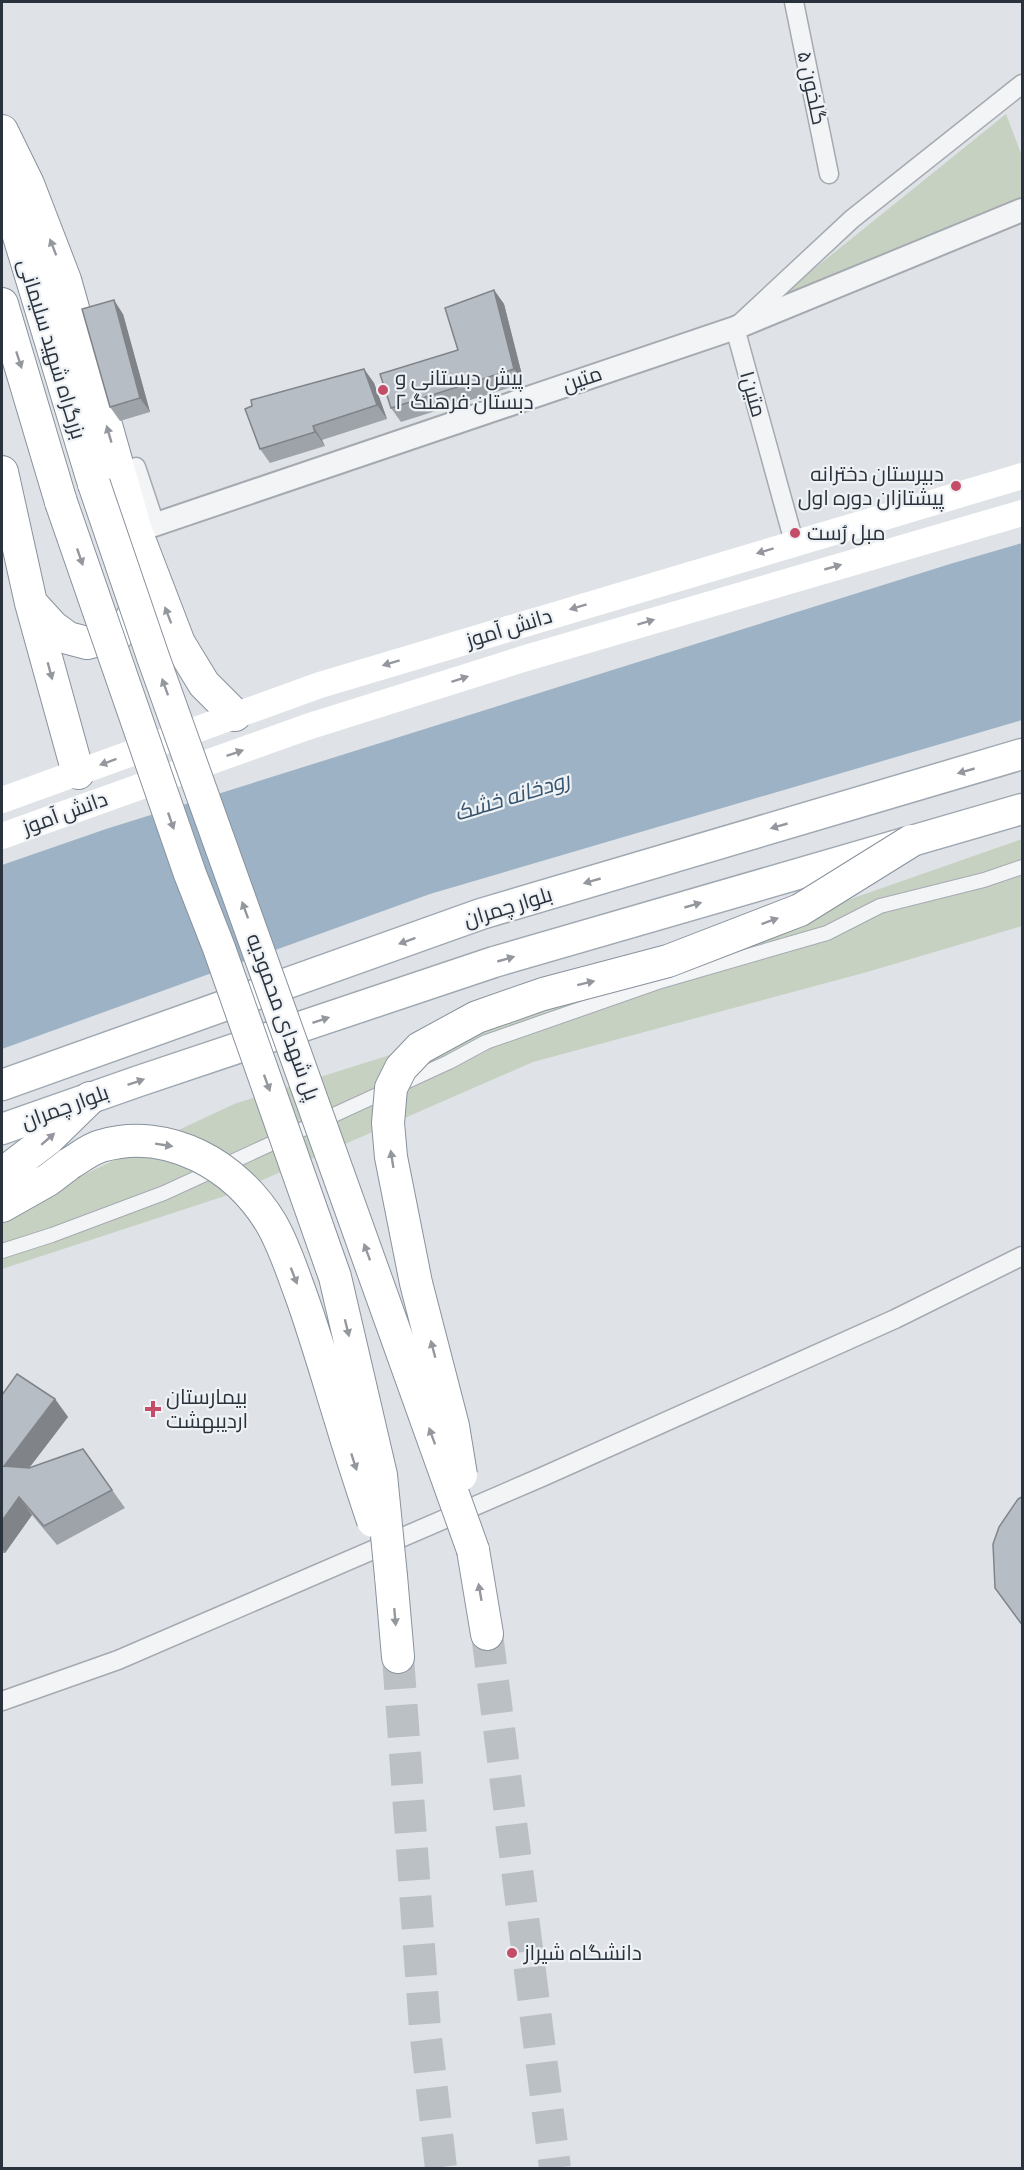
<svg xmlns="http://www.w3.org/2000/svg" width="1024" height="2170" viewBox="0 0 1024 2170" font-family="'Source Sans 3',Cairo,sans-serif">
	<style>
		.green { fill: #c6d1c1 }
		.water { fill: #9db3c5 }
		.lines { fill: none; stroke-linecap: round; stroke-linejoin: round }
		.trunk-tunnel { stroke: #bbc0c5; stroke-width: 32; stroke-dasharray: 32 16; stroke-linecap: butt }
		.pedestrian-casing { stroke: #a5aab1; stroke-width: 16 }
		.minor-casing { stroke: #a5aab1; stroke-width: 21 }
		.tertiary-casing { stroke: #a5aab1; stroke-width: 26 }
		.primary-casing { stroke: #a0a9b2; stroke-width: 33 }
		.trunk-casing { stroke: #88929d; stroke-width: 34 }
		.pedestrian { stroke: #f2f4f6; stroke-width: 14 }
		.minor { stroke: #f2f4f6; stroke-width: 18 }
		.tertiary { stroke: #f2f4f6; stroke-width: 22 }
		.secondary { stroke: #fff; stroke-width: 26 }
		.primary { stroke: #fff; stroke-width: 30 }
		.trunk { stroke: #fff; stroke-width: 32 }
		.trunk-bridge-casing { stroke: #88929d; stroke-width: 34; stroke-linecap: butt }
		.trunk-bridge { stroke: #fff; stroke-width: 32 }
		.wall { fill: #9da3a9 }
		.shaded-wall { fill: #808489 }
		.building { fill: #b7bdc4; stroke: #808489; stroke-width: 1.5 }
		.oneway { fill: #94989e }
		.poi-dot { fill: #c44d68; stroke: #eff2f5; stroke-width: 2 }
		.labels { text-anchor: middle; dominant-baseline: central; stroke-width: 4.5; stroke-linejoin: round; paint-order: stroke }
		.street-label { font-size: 21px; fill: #29323d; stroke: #eff2f5 }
		.poi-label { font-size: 21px; fill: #29323d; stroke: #eff2f5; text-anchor: start }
		.water-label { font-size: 22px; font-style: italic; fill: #37546e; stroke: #eff2f5 }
	</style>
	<rect width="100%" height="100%" fill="#dfe3e7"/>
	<!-- green -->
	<path class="green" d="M1006,114L1022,156V198L768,306Z
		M1022,839V926L867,972L533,1062L228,1195L2,1269V1213L234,1104L536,1009Z"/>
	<!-- water -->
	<path class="water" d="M1022,543V720L430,894L2,1049V865L106,829L950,564Z"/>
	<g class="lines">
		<!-- trunk-tunnel -->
		<path class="trunk-tunnel" d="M487,1634L555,2168
			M398,1657L425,2029L441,2168"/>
		<defs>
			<path id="pedestrian" d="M2,1251L52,1235L164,1193L449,1062L486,1042L661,981L827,933L880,906L984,880L1022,867"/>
			<path id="minor" d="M794,2L829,174
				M136,467L155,524
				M794,542L735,328L852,219L1022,84
				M2,1701L118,1660L542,1477L895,1319L1022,1256"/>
			<path id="tertiary" d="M136,531L735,328L1022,210"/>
			<path id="primary" d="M2,1085L481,914L1022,754
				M2,1129L139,1081L494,962L1022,809"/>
			<path id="trunk" d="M2,131L28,184L65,280L136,531L179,643L204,684L235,715
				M2,180L94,484
				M2,304L61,502
				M2,472L31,603L78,773
				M32,604L53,627L68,638L87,643L117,635L130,621L144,594V587
				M2,1174L48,1139L90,1098
				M2,1206L48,1180L69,1164
				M473,1550L487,1634
				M391,1576L398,1657"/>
		</defs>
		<!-- pedestrian casing -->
		<use href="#pedestrian" class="pedestrian-casing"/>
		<!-- minor casing -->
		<use href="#minor" class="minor-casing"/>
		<!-- tertiary casing -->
		<use href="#tertiary" class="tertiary-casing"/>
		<!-- primary casing -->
		<use href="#primary" class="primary-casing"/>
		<!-- trunk casing -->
		<use href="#trunk" class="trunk-casing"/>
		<!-- pedestrian -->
		<use href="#pedestrian" class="pedestrian"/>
		<!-- minor -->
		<use href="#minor" class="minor"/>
		<!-- tertiary -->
		<use href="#tertiary" class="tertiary"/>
		<!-- secondary -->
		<path class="secondary" d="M2,800L320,685L1022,476
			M2,836L307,727L526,658L1022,513"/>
		<!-- primary -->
		<use href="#primary" class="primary"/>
		<!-- trunk -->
		<use href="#trunk" class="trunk"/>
		<defs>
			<path id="trunk-bridge" d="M94,484L153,657L473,1550
				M61,502L190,874L219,948L335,1277L381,1475L391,1576
				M69,1164C79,1158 90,1149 101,1146C168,1126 237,1166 271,1223C284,1245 292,1271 301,1295C316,1337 328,1379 341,1421C351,1455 362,1488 373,1521
				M461,1475L453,1426L416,1283L391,1157L388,1123L391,1088L401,1068L420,1048L477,1017L543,994L668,961L800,910L911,841"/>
		</defs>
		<!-- trunk-bridge casing -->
		<use href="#trunk-bridge" class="trunk-bridge-casing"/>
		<!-- trunk-bridge -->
		<use href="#trunk-bridge" class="trunk-bridge"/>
	</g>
	<!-- wall -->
	<path class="wall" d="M494,290L504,304L524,383L401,422L391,408L458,350Z
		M123,314L150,412L120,421L110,407Z
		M364,369L374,383L387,419L322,440L325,446L270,463L260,449L252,406Z
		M2,1395L55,1399L68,1417L29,1468L83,1449L125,1508L57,1545L32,1515L5,1553H2Z"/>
	<!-- shaded-wall -->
	<path class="shaded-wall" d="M494,290L504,304L524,383L514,369Z
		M114,300L123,314L150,412L140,398Z
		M364,369L374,383L387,419L377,405Z
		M313,426L322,440L325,446L315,432Z
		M55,1399L68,1417L16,1485L4,1466Z
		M19,1497L32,1515L5,1553L2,1548V1521Z"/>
	<!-- building -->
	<path class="building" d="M494,290L514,369L391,408L380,374L458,350L445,308Z
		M114,300L140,398L110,407L82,309Z
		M364,369L377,405L313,426L315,432L260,449L245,409L252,406L251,400Z
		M17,1374L55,1399L4,1466L29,1468L83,1449L112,1490L44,1526L19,1497L2,1521V1395Z
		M1023,1496V1626L995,1588L993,1544L999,1527L1018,1499Z"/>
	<!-- one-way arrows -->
	<defs><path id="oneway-solid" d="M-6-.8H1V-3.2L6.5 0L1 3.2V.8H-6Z" transform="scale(1.5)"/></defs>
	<g class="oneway">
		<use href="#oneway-solid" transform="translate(53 247) rotate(-111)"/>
		<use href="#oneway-solid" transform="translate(19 360) rotate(72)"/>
		<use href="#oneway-solid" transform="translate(109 434) rotate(-106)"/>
		<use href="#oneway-solid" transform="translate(765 551) rotate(163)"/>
		<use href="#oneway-solid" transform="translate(80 557) rotate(71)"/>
		<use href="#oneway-solid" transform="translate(833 567) rotate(-16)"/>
		<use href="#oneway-solid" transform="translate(578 607) rotate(163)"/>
		<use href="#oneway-solid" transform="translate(168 615) rotate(-111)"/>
		<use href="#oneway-solid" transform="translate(646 622) rotate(-17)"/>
		<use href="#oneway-solid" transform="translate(391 663) rotate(163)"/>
		<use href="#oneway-solid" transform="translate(50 671) rotate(75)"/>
		<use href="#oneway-solid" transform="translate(460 679) rotate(-18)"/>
		<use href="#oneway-solid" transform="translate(165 687) rotate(-110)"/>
		<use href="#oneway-solid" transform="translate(235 753) rotate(-19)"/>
		<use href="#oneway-solid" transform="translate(108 762) rotate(160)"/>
		<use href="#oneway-solid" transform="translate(966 771) rotate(164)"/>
		<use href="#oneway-solid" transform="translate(171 821) rotate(71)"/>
		<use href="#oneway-solid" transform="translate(779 826) rotate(164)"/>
		<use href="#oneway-solid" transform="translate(592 881) rotate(164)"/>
		<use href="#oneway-solid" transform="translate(693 905) rotate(-16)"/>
		<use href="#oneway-solid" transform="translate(245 910) rotate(-110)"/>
		<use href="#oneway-solid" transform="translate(770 921) rotate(-20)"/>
		<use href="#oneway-solid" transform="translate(407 941) rotate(160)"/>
		<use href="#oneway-solid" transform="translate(506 959) rotate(-16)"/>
		<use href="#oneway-solid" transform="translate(586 983) rotate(-14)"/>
		<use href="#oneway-solid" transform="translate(321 1020) rotate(-18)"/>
		<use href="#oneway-solid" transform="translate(136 1082) rotate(-19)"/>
		<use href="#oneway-solid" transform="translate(267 1083) rotate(70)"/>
		<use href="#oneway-solid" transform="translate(48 1139) rotate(-41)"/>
		<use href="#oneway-solid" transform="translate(164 1145) rotate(9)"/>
		<use href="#oneway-solid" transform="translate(392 1159) rotate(-99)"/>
		<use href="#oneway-solid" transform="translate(367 1252) rotate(-110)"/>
		<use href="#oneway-solid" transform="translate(294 1276) rotate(69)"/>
		<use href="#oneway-solid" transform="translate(347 1328) rotate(76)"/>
		<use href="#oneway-solid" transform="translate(433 1349) rotate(-105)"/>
		<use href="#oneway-solid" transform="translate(432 1436) rotate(-110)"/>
		<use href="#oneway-solid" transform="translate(354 1462) rotate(72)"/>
		<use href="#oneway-solid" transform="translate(480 1592) rotate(-100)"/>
		<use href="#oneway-solid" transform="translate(395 1617) rotate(85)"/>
	</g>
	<!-- markers -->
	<g class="poi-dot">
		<circle cx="383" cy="390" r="6"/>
		<circle cx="956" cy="486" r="6"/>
		<circle cx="795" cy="533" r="6"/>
		<path d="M150 1400h6v6h6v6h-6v6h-6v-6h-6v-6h6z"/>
		<circle cx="512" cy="1953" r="6"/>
	</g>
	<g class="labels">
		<!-- street labels -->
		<g class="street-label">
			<text transform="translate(812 88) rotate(78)">۵ گلخون</text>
			<text transform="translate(52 349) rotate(73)">بزرگراه شهید سلیمانی</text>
			<text transform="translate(582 379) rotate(-19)">متین</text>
			<text transform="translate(753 394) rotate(74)">متین۱</text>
			<text transform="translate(509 628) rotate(-17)">دانش آموز</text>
			<text transform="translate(65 813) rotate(-20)">دانش آموز</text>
			<text transform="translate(508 907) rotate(-17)">بلوار چمران</text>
			<text transform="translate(283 1017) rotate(70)">پل شهدای محمودیه</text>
			<text transform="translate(65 1107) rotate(-20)">بلوار چمران</text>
		</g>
		<!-- poi labels -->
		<g class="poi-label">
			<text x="395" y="378">پیش دبستانی و<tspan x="395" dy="24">دبستان فرهنگ ۲</tspan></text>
			<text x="944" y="474" text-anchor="end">دبیرستان دخترانه<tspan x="944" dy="24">پیشتازان دوره اول</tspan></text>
			<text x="807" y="533">مبل رُست</text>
			<text x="166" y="1397">بیمارستان<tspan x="166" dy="24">اردیبهشت</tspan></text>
			<text x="524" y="1953">دانشگاه شیراز</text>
		</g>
		<!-- water labels -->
		<g class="water-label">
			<text transform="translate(512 797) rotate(-17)">رودخانه خشک</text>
		</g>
	</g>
	<!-- border -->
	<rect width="1024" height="2170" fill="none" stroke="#29323d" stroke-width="6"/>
</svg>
